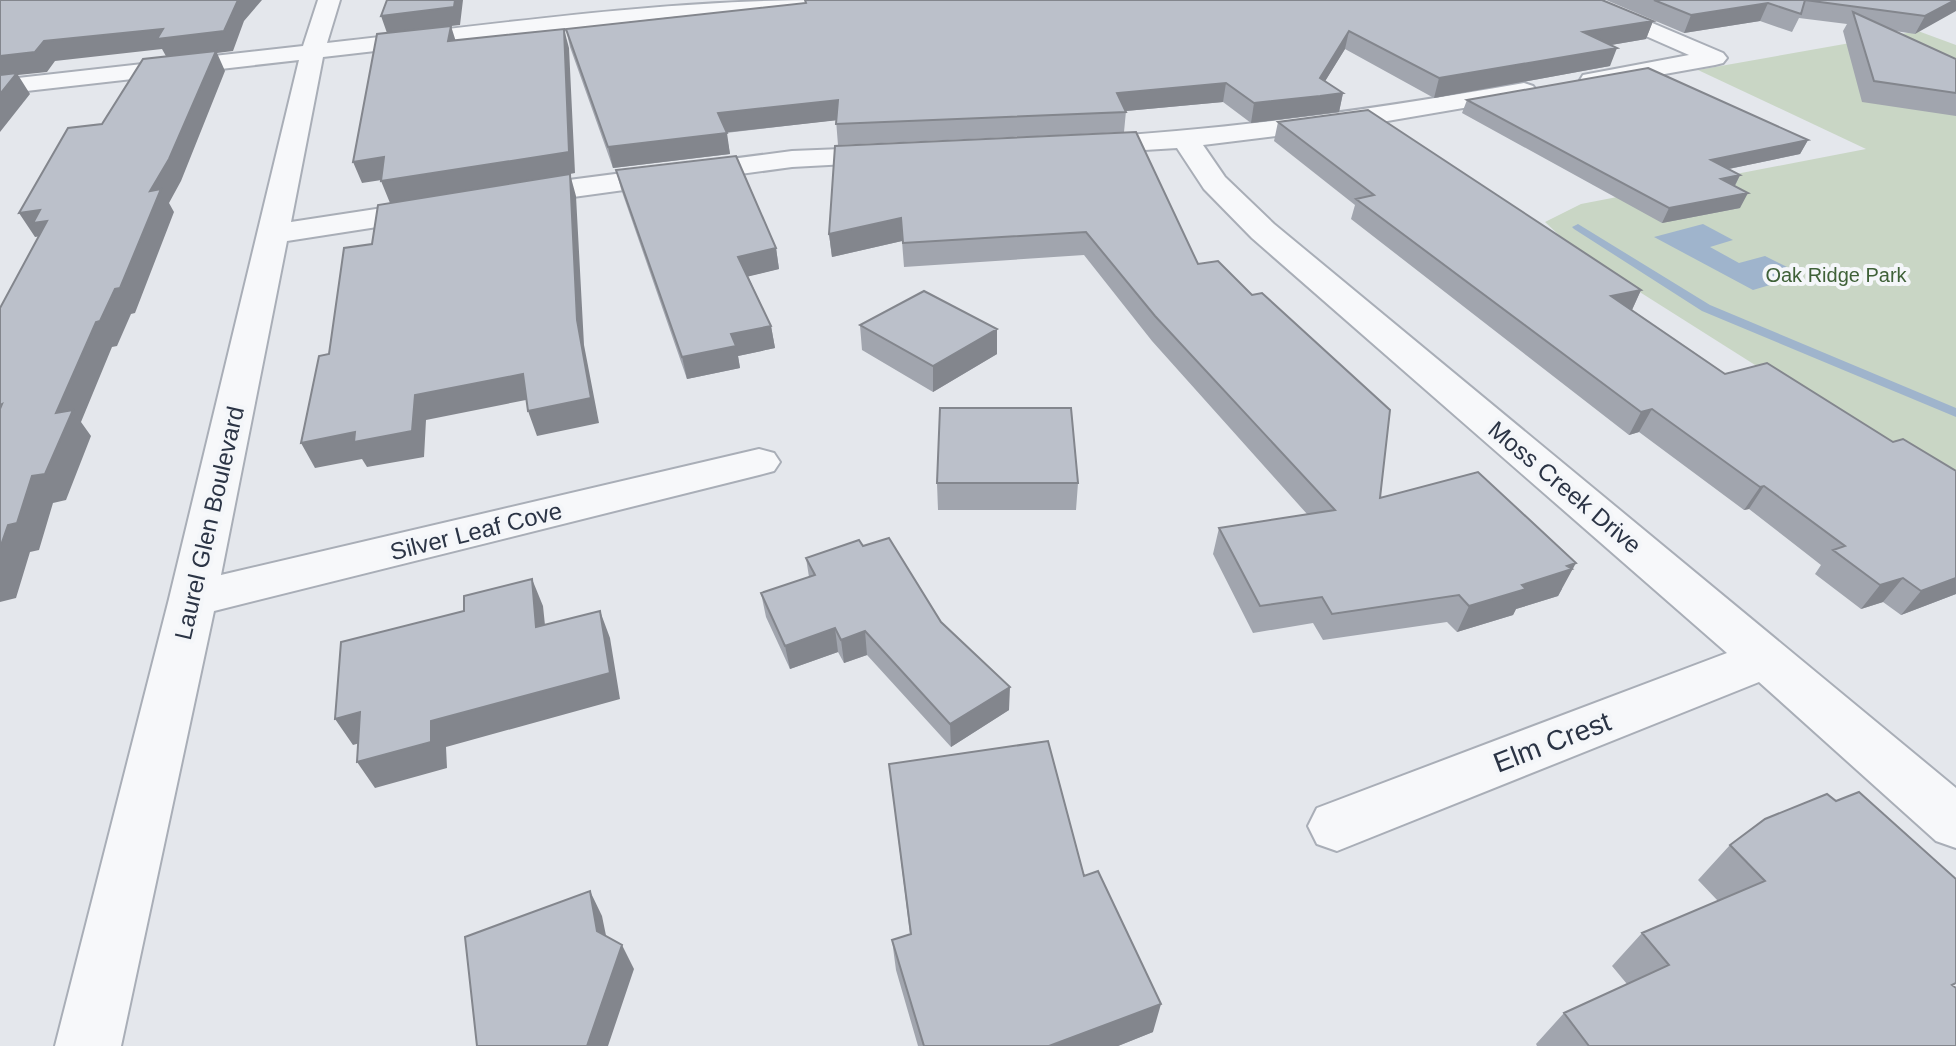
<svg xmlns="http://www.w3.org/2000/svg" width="1956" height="1046" viewBox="0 0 1956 1046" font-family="Arial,sans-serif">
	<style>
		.green { fill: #c9d6c5 }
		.water { fill: #9fb4cc }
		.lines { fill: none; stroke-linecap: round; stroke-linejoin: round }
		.stream { fill: #9fb4cc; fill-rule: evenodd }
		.street-casing { stroke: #a9aeb7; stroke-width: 4 }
		.street { fill: #f7f8fa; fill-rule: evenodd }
		.wall { fill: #a1a5ae }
		.shaded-wall { fill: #83868d }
		.building { fill: #bbc0ca; stroke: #83868d; stroke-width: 2 }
		.labels { text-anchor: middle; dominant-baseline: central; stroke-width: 8; stroke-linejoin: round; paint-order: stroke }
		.far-park-label { font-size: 20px; fill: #3f6138; stroke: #f4f6f9 }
		.street-label { font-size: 24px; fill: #2b3445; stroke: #f4f6f9 }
		.near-street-label { font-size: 28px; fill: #2b3445; stroke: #f4f6f9 }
	</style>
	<rect width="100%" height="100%" fill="#e4e7ec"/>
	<!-- green -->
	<path class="green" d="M1918,31L1956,45V492L1578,253L1545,222L1581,204L1866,149L1698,70Z"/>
	<!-- water -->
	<path class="water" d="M1703,224L1733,240L1710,247L1739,263L1765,256L1803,275L1753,290L1654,237Z"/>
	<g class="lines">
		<!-- stream -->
		<path class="stream" d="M1578,224L1710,305L1956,408V417L1702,311L1574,229L1572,227Z"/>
		<defs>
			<path id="street" d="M318,0H340L327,43C492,25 658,0 825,0L814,6L672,17L323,57L291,222L435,200L446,203L450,209L446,215L435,218L287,241L221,575L759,449L774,453L780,462L774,471L759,475L214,611L121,1046H55L169,599L299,60L0,94V80L303,46Z
				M1569,0H1598L1723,53L1727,58L1723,63L1715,65L1592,87L1583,85L1580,80L1583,75L1689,55L1573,4Z
				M1524,83L1533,86L1537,91L1533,96L1358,126L1203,145L1225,177L1274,224L1956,788V848L1936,841L1759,682L1337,851L1317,844L1308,826L1317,808L1727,653L1252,238L1204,189L1177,148L1080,154L1070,152L1066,146L1070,140L1080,138C1229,130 1377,109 1524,83Z
				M892,147L902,149L906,155L902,161L792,167L515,205L505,202L500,196L505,190L515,187L792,151Z"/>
		</defs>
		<!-- street casing -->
		<use href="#street" class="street-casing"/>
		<!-- street -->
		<use href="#street" class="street"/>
	</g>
	<!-- wall -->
	<path class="wall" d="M1606,0H1956L1915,34L1895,31L1956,59V116L1862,102L1843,31L1847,24L1799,18L1792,32L1760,21L1684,33Z
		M1653,21L1646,39L1611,45L1610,66L1434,98L1345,49L1325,81L1343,93L1339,112L1316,115L1251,123L1223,102L1126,111L1124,132L838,145L836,120L726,133L730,154L613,168L570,47L566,29Z
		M1467,100L1808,140L1800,154L1729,169L1740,175L1735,186L1740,208L1662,223L1462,113Z
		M1278,122L1641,290L1632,310L1956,594L1901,615L1883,602L1861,609L1815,574L1821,565L1749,509L1744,510L1639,432L1629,435L1351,219L1355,205L1274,141Z
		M835,146L1198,264L1380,498L1562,589L1558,596L1516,609L1513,615L1457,632L1447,622L1323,640L1313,623L1253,633L1213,554L1219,528L1307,514L1152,341L1084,255L904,267L902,241L832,257L829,234Z
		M616,170L776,248L779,269L748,276L771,326L775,348L738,356L740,368L687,379L621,189Z
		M860,325L997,329V354L933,392L862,350Z
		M937,483H1078L1076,510H938Z
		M863,546L941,622L1009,710L951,747L867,655L844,663L838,652L790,669L766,617L761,593L809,577L806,558Z
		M889,764L1084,876L1153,1032L1118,1046H918L896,970L892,940L910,934Z
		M1730,845L1956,1046H1537L1536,1044L1564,1013L1627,984L1612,966L1642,933L1718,901L1698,880Z"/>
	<!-- shaded-wall -->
	<path class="shaded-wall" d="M238,0H262L244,21L233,51L217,53L225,71L181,181L169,203L174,212L135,313L131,314L117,346L112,347L81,422L91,436L66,500L53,503L39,550L30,552L16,598L0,602V548L8,525L32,476L56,413L150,191L167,58L162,49L55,61L47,72L18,75L30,94L0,132V56L44,41L236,2Z
		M455,0H463L460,25L387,33L381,16Z
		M1956,0V11L1915,34L1925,16Z
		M1768,3L1760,21L1684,33L1691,15Z
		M1653,21L1646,39L1576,51L1583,32Z
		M451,26L457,45L448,41Z
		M564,29L569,48L575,173L570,174L576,196L584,345L599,423L537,436L528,411L577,320L390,203L381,181L388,179L362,183L353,162Z
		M1349,31L1345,49L1316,96L1343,93L1339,112L1251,123L1254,103L1320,78Z
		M1617,48L1610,66L1434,98L1439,78Z
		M1226,83L1223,102L1115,112L1117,93Z
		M838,100L839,120L721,133L718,113Z
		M727,133L730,154L613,168L608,147Z
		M1808,140L1800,154L1704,174L1711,160Z
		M1740,175L1733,189L1721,179Z
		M1748,193L1740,208L1662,223L1669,208Z
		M40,210L62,244L42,236L35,237L19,213Z
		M901,218L902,241L832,257L829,234Z
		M776,248L779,269L742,278L738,257Z
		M1641,290L1631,312L1611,296Z
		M771,326L775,348L738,356L740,368L687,379L682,357L731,334Z
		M997,329V354L933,392V366Z
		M523,374L531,399L426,420L424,457L367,467L362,459L315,468L301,443L415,395Z
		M1652,409L1639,432L1629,435L1641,412Z
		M1764,486L1749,509L1744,510L1760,487Z
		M1576,563L1558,596L1516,609L1513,615L1457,632L1469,606Z
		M1903,578L1883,602L1861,609L1880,585Z
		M1956,578V594L1901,615L1921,591Z
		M532,579L543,606L548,654L536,627Z
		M600,611L610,638L620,699L446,747L447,768L375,788L357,762Z
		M835,628L838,652L790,669L785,646Z
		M865,631L867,655L844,663L841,640Z
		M1010,687L1009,710L951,747L950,724Z
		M360,712L377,738L353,745L335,719Z
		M590,891L602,916L610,955L597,931Z
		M622,945L634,969L608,1046H587Z
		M1161,1004L1153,1032L1118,1046H1049Z"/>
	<!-- building -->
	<path class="building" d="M0,0H238L224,31L157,39L163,29L44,41L35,52L0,56Z
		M387,0H455L454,7L381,16Z
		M805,0H1602L1653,21L1583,32L1617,48L1439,78L1349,31L1320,78L1343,93L1320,96L1254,103L1226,83L1117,93L1126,112L836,124L838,100L718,113L727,133L608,147L566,29L806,3Z
		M1654,0H1955L1925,16L1805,0L1801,14L1768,3L1691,15Z
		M1853,12L1956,59V93L1874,81Z
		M451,26L448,41L564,29L569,152L381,181L384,157L353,162L377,34Z
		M216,51L169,159L150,191L161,189L120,288L115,289L100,321L96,322L56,413L73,410L45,474L32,476L17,523L8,525L0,548V409L2,404L0,405V308L47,221L33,223L40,210L19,213L68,128L102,124L143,59Z
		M1648,68L1808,140L1711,160L1740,175L1721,179L1748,193L1669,208L1467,100Z
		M17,73L0,94V75Z
		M1368,110L1641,290L1611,296L1725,374L1767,363L1893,442L1903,439L1956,471V578L1921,591L1903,578L1880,585L1833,550L1845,546L1764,486L1760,487L1652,409L1641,412L1356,199L1374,195L1278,122Z
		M1136,132L1198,264L1218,261L1252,295L1262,293L1390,410L1380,498L1478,472L1576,563L1567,566L1572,569L1522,585L1526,589L1469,606L1459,595L1332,614L1322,597L1260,606L1219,528L1335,510L1155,316L1086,232L903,243L901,218L829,234L835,146Z
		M736,156L776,248L738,257L771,326L731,334L736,346L682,357L616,170Z
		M570,174L577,320L591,398L528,411L523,374L415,395L412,431L354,442L355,432L301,443L319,356L329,354L344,248L372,244L378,205Z
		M924,291L997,329L933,366L860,325Z
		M940,408H1071L1078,483H937Z
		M889,538L941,622L1010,687L950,724L865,631L841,640L835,628L785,646L761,593L815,575L806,558L859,540L863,546Z
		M532,579L536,627L600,611L610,673L431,721V742L357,762L360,712L335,719L341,642L464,611V596Z
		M1048,741L1084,876L1098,871L1161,1004L1049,1046H924L892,940L911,934L889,764Z
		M1859,792L1956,879V983L1952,985L1956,988V1046H1589L1564,1013L1669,965L1642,933L1765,881L1730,845L1765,819L1827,794L1836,801Z
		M590,891L597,931L622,945L587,1046H477L465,937Z"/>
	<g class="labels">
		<!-- far-park labels -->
		<g class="far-park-label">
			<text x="1836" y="275">Oak Ridge Park</text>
		</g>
		<!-- street labels -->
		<g class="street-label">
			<text transform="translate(1565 487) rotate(40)">Moss Creek Drive</text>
			<text transform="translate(209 523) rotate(-77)">Laurel Glen Boulevard</text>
			<text transform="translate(476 531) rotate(-14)">Silver Leaf Cove</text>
		</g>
		<!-- near-street labels -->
		<g class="near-street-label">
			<text transform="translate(1552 742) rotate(-21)">Elm Crest</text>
		</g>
	</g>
</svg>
